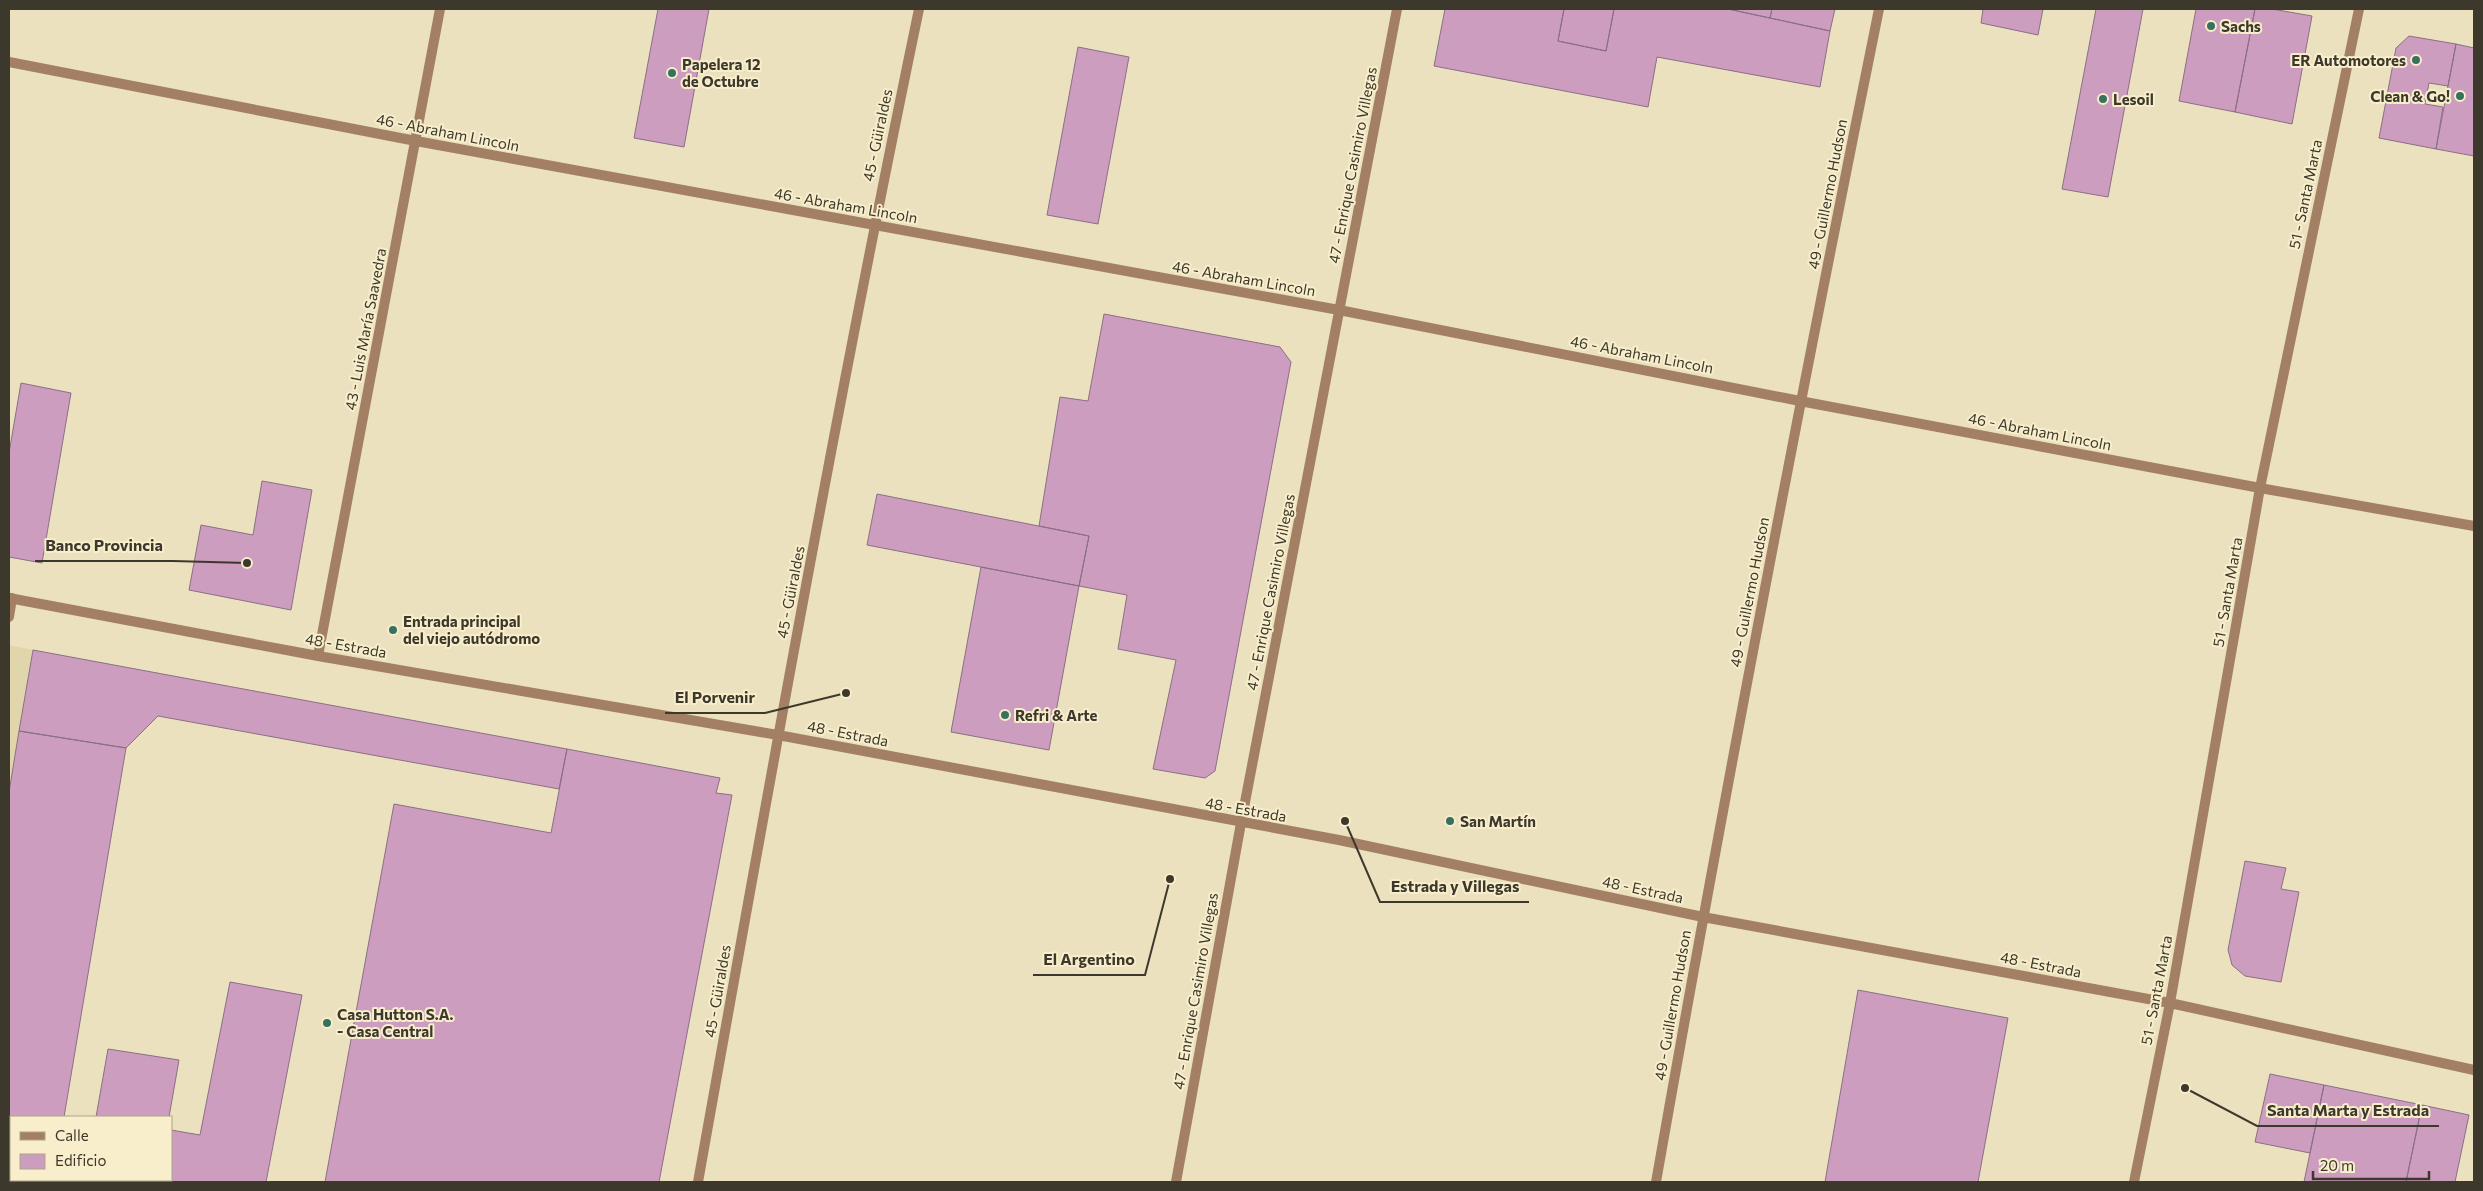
<svg xmlns="http://www.w3.org/2000/svg" width="2483" height="1191" viewBox="0 0 2483 1191" font-family="Commissioner,sans-serif">
	<style>
		.built { fill: #e1d5ac }
		.building { fill: #cc9dbf; stroke: #8b6f84 }
		.lines { fill: none; stroke-linecap: round; stroke-linejoin: round }
		.lane { stroke: #a38063; stroke-width: 10 }
		.street { stroke: #a38063; stroke-width: 10 }
		.poi-dot { fill: #36725d; stroke: #f8eecc; stroke-width: 2 }
		.labels { text-anchor: middle; dominant-baseline: central; stroke-width: 4; stroke-linejoin: round; paint-order: stroke }
		.poi-label { font-size: 15px; font-weight: bold; fill: #3c382b; stroke: #f8eecc; text-anchor: start }
		.street-label { font-size: 15px; fill: #3c382b; stroke: #f8eecc }
		.leader { fill: none; stroke: #3c382b; stroke-width: 2 }
		.callout-dot { fill: #3c382b; stroke: #f8eecc; stroke-width: 2 }
		.callout-label { font-size: 16px; text-anchor: middle; font-weight: bold; fill: #3c382b; stroke: #f8eecc; stroke-width: 4; stroke-linejoin: round; paint-order: stroke }
	</style>
	<rect width="100%" height="100%" fill="#ebe1bf"/>
	<!-- built -->
	<path class="built" d="M9,645L33,650L9,792Z"/>
	<!-- building -->
	<path class="building" d="M658,9H709L684,147L634,138Z
		M1445,9H1564L1558,41L1606,51L1614,9H1728L1830,31L1820,87L1657,57L1648,107L1434,66Z
		M1564,9H1614L1606,51L1558,41Z
		M1728,9H1772L1770,18Z
		M1772,9H1835L1830,31L1770,18Z
		M1983,9H2043L2038,35L1981,23Z
		M2096,9H2143L2108,197L2062,189Z
		M2196,9H2255L2235,112L2179,101Z
		M2255,9H2272L2312,16L2292,124L2235,112Z
		M2409,36L2456,44L2448,86L2429,83L2425,104L2443,107L2436,149L2379,138L2396,48Z
		M2456,44L2474,48V156L2436,149Z
		M1078,47L1129,57L1098,224L1047,215Z
		M1104,314L1280,347L1291,362L1215,771L1205,778L1153,769L1176,660L1118,649L1127,595L1079,586L1089,536L1039,526L1060,397L1088,401Z
		M21,383L71,393L42,563L9,557V453Z
		M262,481L312,490L291,610L189,590L201,525L253,535Z
		M877,494L1089,536L1079,586L867,545Z
		M981,567L1079,586L1049,750L951,732Z
		M33,650L567,749L559,789L158,716L126,748L19,731Z
		M19,731L126,748L64,1117H11V1180H54L53,1182H9V792Z
		M567,749L720,778L716,793L732,795L659,1182H325L394,804L551,833Z
		M2245,861L2286,868L2281,889L2299,892L2281,982L2245,976L2232,965L2230,957L2228,950Z
		M230,982L302,995L266,1182H84L85,1180H171V1130L200,1135Z
		M1858,990L2008,1018L1978,1182H1825Z
		M108,1049L179,1060L169,1117H96Z
		M2270,1074L2324,1085L2310,1153L2255,1142Z
		M2324,1085L2422,1105L2406,1182H2304Z
		M2422,1105L2469,1115L2455,1182H2406Z"/>
	<g class="lines">
		<!-- lane -->
		<path class="lane" d="M9,617L12,598"/>
		<!-- street -->
		<path class="street" d="M9,62L416,141L1339,310L1800,401L2260,488L2474,526
			M9,598L318,656L778,735L1339,840L1703,917L2170,1003L2474,1070
			M318,656L440,9
			M698,1182C768,790 838,398 919,9
			M1176,1182L1241,823L1397,9
			M1656,1182C1725,790 1800,399 1879,9
			M2134,1182L2170,1003L2260,488L2359,9"/>
	</g>
	<!-- markers -->
	<g class="poi-dot">
		<circle cx="2211" cy="26" r="5"/>
		<circle cx="2416" cy="60" r="5"/>
		<circle cx="672" cy="73" r="5"/>
		<circle cx="2460" cy="96" r="5"/>
		<circle cx="2103" cy="99" r="5"/>
		<circle cx="393" cy="630" r="5"/>
		<circle cx="1005" cy="715" r="5"/>
		<circle cx="1450" cy="821" r="5"/>
		<circle cx="327" cy="1023" r="5"/>
	</g>
	<g class="labels">
		<!-- poi labels -->
		<g class="poi-label">
			<text x="2221" y="26">Sachs</text>
			<text x="2406" y="60" text-anchor="end">ER Automotores</text>
			<text x="682" y="64">Papelera 12<tspan x="682" dy="17">de Octubre</tspan></text>
			<text x="2450" y="96" text-anchor="end">Clean &amp; Go!</text>
			<text x="2113" y="99">Lesoil</text>
			<text x="403" y="621">Entrada principal<tspan x="403" dy="17">del viejo autódromo</tspan></text>
			<text x="1015" y="715">Refri &amp; Arte</text>
			<text x="1460" y="821">San Martín</text>
			<text x="337" y="1014">Casa Hutton S.A.<tspan x="337" dy="17">- Casa Central</tspan></text>
		</g>
		<!-- street labels -->
		<g class="street-label">
			<text transform="translate(448 132) rotate(11)">46 - Abraham Lincoln</text>
			<text transform="translate(877 135) rotate(-78)">45 - Güiraldes</text>
			<text transform="translate(1352 165) rotate(-79)">47 - Enrique Casimiro Villegas</text>
			<text transform="translate(1827 194) rotate(-79)">49 - Guillermo Hudson</text>
			<text transform="translate(2305 194) rotate(-78)">51 - Santa Marta</text>
			<text transform="translate(846 205) rotate(10)">46 - Abraham Lincoln</text>
			<text transform="translate(1244 278) rotate(10)">46 - Abraham Lincoln</text>
			<text transform="translate(365 329) rotate(-79)">43 - Luis María Saavedra</text>
			<text transform="translate(1642 354) rotate(11)">46 - Abraham Lincoln</text>
			<text transform="translate(2040 431) rotate(11)">46 - Abraham Lincoln</text>
			<text transform="translate(790 592) rotate(-79)">45 - Güiraldes</text>
			<text transform="translate(1270 592) rotate(-79)">47 - Enrique Casimiro Villegas</text>
			<text transform="translate(1749 592) rotate(-79)">49 - Guillermo Hudson</text>
			<text transform="translate(2227 592) rotate(-80)">51 - Santa Marta</text>
			<text transform="translate(346 645) rotate(10)">48 - Estrada</text>
			<text transform="translate(848 733) rotate(11)">48 - Estrada</text>
			<text transform="translate(1246 809) rotate(10)">48 - Estrada</text>
			<text transform="translate(1643 889) rotate(12)">48 - Estrada</text>
			<text transform="translate(2041 964) rotate(11)">48 - Estrada</text>
			<text transform="translate(2156 990) rotate(-79)">51 - Santa Marta</text>
			<text transform="translate(717 991) rotate(-80)">45 - Güiraldes</text>
			<text transform="translate(1195 991) rotate(-80)">47 - Enrique Casimiro Villegas</text>
			<text transform="translate(1672 1005) rotate(-80)">49 - Guillermo Hudson</text>
		</g>
	</g>
	<!-- callouts -->
	<path class="leader" d="M247 563L173 561H35M846 693L765 713H665M1345 821L1380 902H1529M1170 879L1145 975H1033M2185 1088L2257 1126H2439"/>
	<g class="callout-dot">
		<circle cx="247" cy="563" r="5"/>
		<circle cx="846" cy="693" r="5"/>
		<circle cx="1345" cy="821" r="5"/>
		<circle cx="1170" cy="879" r="5"/>
		<circle cx="2185" cy="1088" r="5"/>
	</g>
	<g class="callout-label">
		<text x="104" y="551">Banco Provincia</text>
		<text x="715" y="703">El Porvenir</text>
		<text x="1455" y="892">Estrada y Villegas</text>
		<text x="1089" y="965">El Argentino</text>
		<text x="2348" y="1116">Santa Marta y Estrada</text>
	</g>
	<!-- border -->
	<rect width="2483" height="1191" fill="none" stroke="#3c382b" stroke-width="20"/>
	<!-- legend -->
	<rect x="10" y="1116" width="162" height="65" fill="#f8eecc" stroke="#ada58c"/>
	<rect x="20" y="1132" width="25" height="8" fill="#a38063" stroke="#ada58c"/>
	<text x="55" y="1141" font-size="15" fill="#3c382b">Calle</text>
	<rect x="20" y="1154" width="25" height="15" fill="#cc9dbf" stroke="#ada58c"/>
	<text x="55" y="1166" font-size="15" fill="#3c382b">Edificio</text>
	<!-- scale -->
	<path d="M2313 1171v8h116v-8" fill="none" stroke="#3c382b" stroke-width="2.5"/>
	<text x="2320" y="1171" font-size="15" fill="#3c382b" stroke="#f8eecc" stroke-width="4" paint-order="stroke">20 m</text>
</svg>
